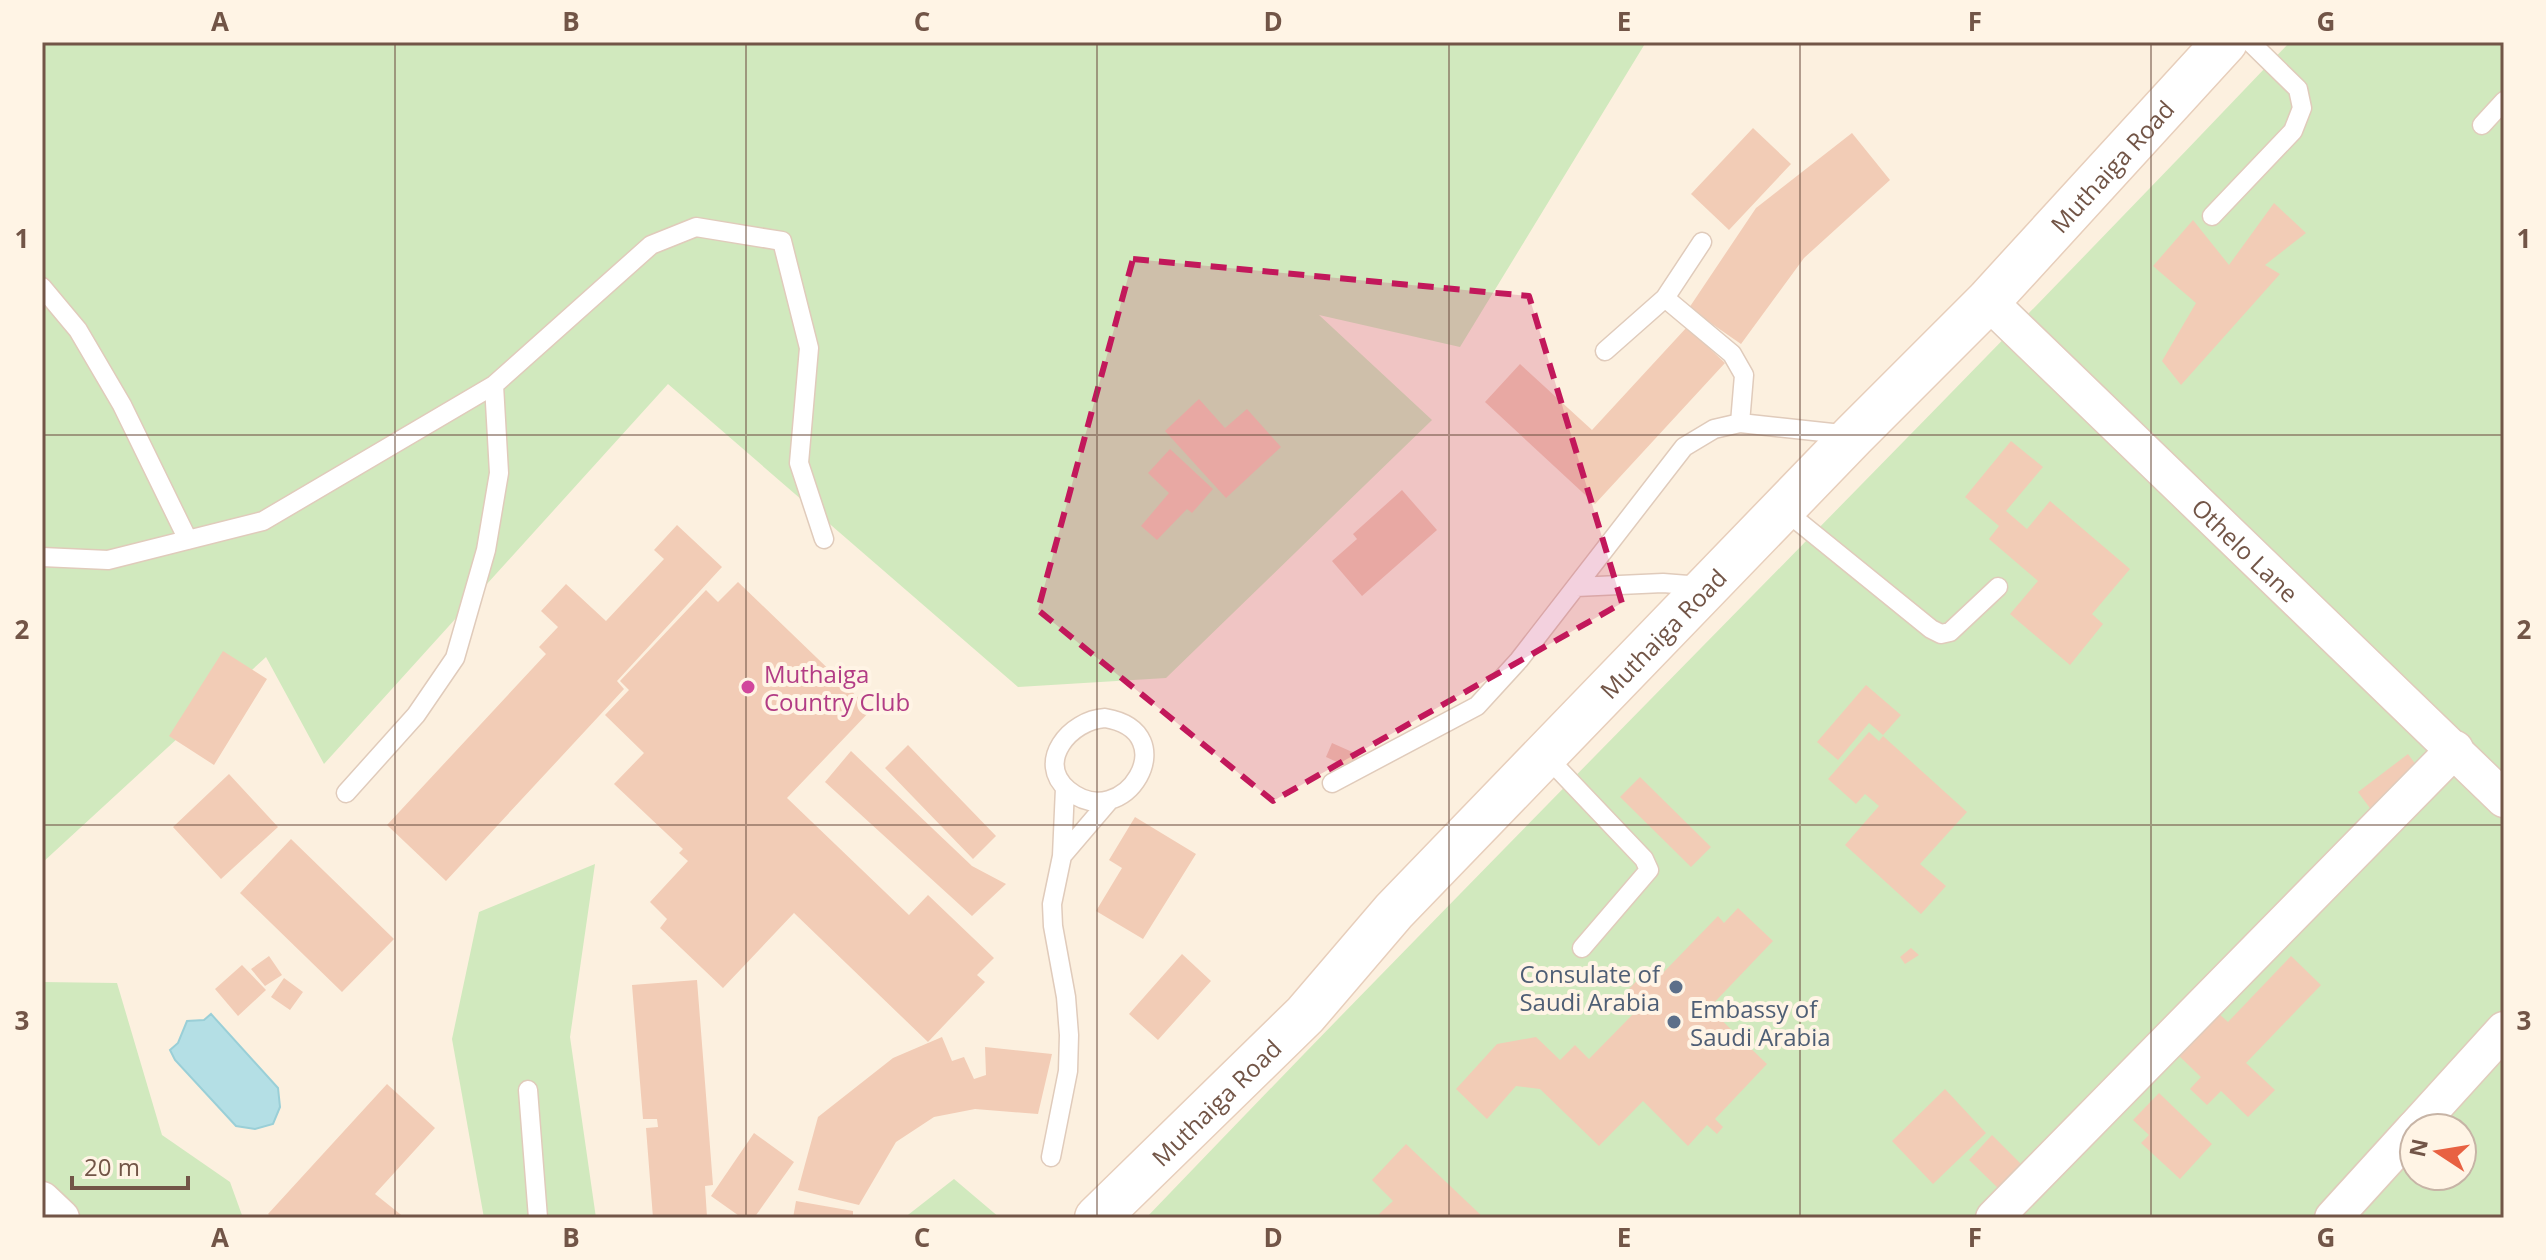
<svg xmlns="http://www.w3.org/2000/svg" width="2546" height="1260" viewBox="0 0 2546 1260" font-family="'Open Sans',sans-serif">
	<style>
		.green { fill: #d1e9be; fill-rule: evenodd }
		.water { fill: #b4dfe5; stroke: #9acfd7; stroke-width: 2 }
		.building { fill: #f2ccb6 }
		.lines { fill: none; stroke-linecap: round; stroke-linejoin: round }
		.service-casing { stroke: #e0cbbb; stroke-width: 21 }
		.minor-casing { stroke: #e0cbbb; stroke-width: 39 }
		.secondary-casing { stroke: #e7cebb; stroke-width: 47 }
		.service { stroke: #fff; stroke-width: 18 }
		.minor { stroke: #fff; stroke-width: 36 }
		.secondary { stroke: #fff; stroke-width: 44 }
		.marked { fill: #c2185b; fill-opacity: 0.2; stroke: #c2185b; stroke-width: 6; stroke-dasharray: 16 10; stroke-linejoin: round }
		.grid { fill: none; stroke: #725547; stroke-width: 2; stroke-opacity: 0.55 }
		.hotel-dot { fill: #d1479c; stroke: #fff4e5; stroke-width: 3 }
		.service-dot { fill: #5c6f8a; stroke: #fff4e5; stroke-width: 3 }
		.labels { text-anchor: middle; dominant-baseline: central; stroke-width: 8; stroke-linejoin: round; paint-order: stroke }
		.street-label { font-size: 24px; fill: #725547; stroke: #fff4e5 }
		.hotel-label { font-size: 24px; fill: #b23c85; stroke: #fff4e5; text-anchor: start }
		.service-label { font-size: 24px; fill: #4e5e75; stroke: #fff4e5; text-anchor: end }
		.neatline { fill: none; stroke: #725547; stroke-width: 3 }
		.grid-label { font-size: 26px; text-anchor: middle; font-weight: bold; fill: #725547 }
	</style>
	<rect width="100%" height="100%" fill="#fcf0df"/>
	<!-- green -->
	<path class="green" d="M42,42H1646L1460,347L1319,315L1432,420L1166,678L1018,687L668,384L324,764L266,657L42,863Z
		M2290,42H2504V1218H1146C1524,823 1913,438 2290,42ZM2414,1128H2462V1176H2414Z
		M595,864L570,1037L596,1218H484L452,1039L479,912Z
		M42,982L117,983L162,1135L230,1182L243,1218H42Z
		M954,1179L1000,1218H904Z"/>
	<!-- water -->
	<path class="water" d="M211,1014L278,1088L280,1107L273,1124L255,1129L236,1126L175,1060L170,1050L178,1043L187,1021L204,1020Z"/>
	<!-- building -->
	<path class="building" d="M1753,128L1791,164L1729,230L1691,194Z
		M1852,133L1890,180L1804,258L1741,344L1689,308L1756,208Z
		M2274,203L2306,233L2265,265L2280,274L2181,385L2162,361L2196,303L2153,266L2193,220L2229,265Z
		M1687,327L1725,363L1595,504L1485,402L1520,364L1592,430Z
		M1199,399L1225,428L1247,409L1281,447L1226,498L1165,431Z
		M2011,441L2043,467L2006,511L2027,529L2050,501L2130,569L2092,614L2103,624L2070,665L2010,614L2038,581L1989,539L1999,526L1965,497Z
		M1170,449L1213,489L1192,513L1187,509L1157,540L1141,526L1169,493L1148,473Z
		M1402,490L1437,530L1362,596L1332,561L1357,539L1353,534Z
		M677,525L722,567L617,681L624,689L446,881L387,825L546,654L539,647L558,627L541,611L566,584L606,621L664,559L654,550Z
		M738,582L871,710L787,798L909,915L928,895L994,958L977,975L985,982L928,1042L794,913L723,988L660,928L667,919L650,902L688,861L679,853L683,849L614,784L644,753L605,715L629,690L620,681L706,590L718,602Z
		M223,651L267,679L214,765L169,736Z
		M1866,685L1901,715L1883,735L1869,723L1838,760L1817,742Z
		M1869,732L1879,741L1883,736L1967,812L1920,864L1946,886L1921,914L1845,845L1879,806L1865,794L1856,804L1828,779Z
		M1332,743L1359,755L1352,769L1326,757Z
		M908,745L996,836L973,859L885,768Z
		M851,751L972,866L1006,884L972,916L825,782Z
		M2408,754L2425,777L2375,815L2358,792Z
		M229,774L278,827L221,879L173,827Z
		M1640,777L1711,847L1691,867L1620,797Z
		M1135,817L1196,854L1143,939L1096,911L1122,868L1109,860Z
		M291,839L394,939L342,992L240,893Z
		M1738,908L1773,941L1709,1008L1767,1064L1715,1119L1723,1127L1717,1134L1707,1125L1688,1146L1643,1101L1599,1146L1540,1089L1516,1086L1487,1119L1456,1089L1497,1044L1536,1037L1560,1060L1575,1045L1589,1059L1640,1007L1625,993L1648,969L1658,978L1718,916L1724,923Z
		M1911,948L1919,955L1905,964L1900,957Z
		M1182,954L1211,981L1158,1040L1129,1014Z
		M269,956L282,975L265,986L251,969Z
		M2291,956L2321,985L2246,1063L2275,1090L2248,1117L2221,1091L2207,1105L2190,1089L2201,1077L2177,1054L2217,1012L2228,1022Z
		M242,965L266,990L238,1016L215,989Z
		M284,978L303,992L290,1010L271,997Z
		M697,980L713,1185L705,1186L707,1217L653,1218L646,1128L658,1127L657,1119H643L632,985Z
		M942,1037L952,1061L964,1057L974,1079L986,1075L985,1047L1052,1054L1038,1114L975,1109L934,1117L896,1142L859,1205L798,1190L818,1117L893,1058Z
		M387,1084L435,1128L375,1194L405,1218H273L268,1214Z
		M1945,1089L1986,1133L1933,1184L1892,1141Z
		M2159,1093L2212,1144L2180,1179L2141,1143L2149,1135L2133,1120Z
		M754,1133L794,1162L754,1218H742L711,1196Z
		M1992,1135L2023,1166L2000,1190L1969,1160Z
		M1406,1144L1484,1218H1382L1379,1214L1393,1201L1372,1180Z
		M796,1201L853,1211V1218H793Z"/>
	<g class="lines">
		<defs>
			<path id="service" d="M2482,125L2504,101
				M2212,216L2293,131L2302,108L2298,89L2250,42
				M42,287L78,330L122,405L188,540
				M1665,298L1732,354L1744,375L1740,423
				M1605,351L1665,298L1702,242
				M1783,509L1931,629L1941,634L1950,632L1998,587
				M42,557L108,560L263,521L494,385L651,245L696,227L782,241L809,348L799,463L824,539
				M1576,587L1663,583L1701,586
				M1105,718C1187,732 1124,836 1068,790C1035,762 1070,720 1105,718Z
				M1545,755L1644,859L1649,870L1582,948
				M1332,783L1477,706L1519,660L1684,447L1714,429L1740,423L1851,435
				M346,793L416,715L455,658L486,550L499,473L494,385
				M1062,856L1109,801
				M528,1090L538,1218
				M1051,1157L1068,1071L1069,1035L1066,997L1053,926L1052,904L1062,856L1065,788"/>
			<g id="minor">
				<path id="s1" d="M1988,301L2504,799"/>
				<path d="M2415,1128L2504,1030"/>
				<path d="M42,1200L61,1218"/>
				<path d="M1994,1218L2455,749"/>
				<path d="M2333,1218L2414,1129"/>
			</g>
			<g id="secondary">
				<path id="s2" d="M1097,1218L1305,1015L1394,911L1853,436L1988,301L2225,42"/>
			</g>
		</defs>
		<!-- service casing -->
		<use href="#service" class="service-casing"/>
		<!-- minor casing -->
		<use href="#minor" class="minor-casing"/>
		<!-- secondary casing -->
		<use href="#secondary" class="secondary-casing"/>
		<!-- service -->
		<use href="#service" class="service"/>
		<!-- minor -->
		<use href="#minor" class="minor"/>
		<!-- secondary -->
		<use href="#secondary" class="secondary"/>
	</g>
	<!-- marked area -->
	<path class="marked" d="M1133,259L1529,296L1622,603L1273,801L1038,610Z"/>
	<!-- grid -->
	<path class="grid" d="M395,42V1218M746,42V1218M1097,42V1218M1449,42V1218M1800,42V1218M2151,42V1218M42,435H2504M42,825H2504"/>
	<!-- markers -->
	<circle class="hotel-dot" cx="748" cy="687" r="8"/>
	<g class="service-dot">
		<circle cx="1676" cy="987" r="8"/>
		<circle cx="1674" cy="1022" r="8"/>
	</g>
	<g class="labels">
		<!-- street labels -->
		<g class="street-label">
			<text stroke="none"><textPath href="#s2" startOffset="1462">Muthaiga Road</textPath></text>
			<text stroke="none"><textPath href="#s1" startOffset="358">Othelo Lane</textPath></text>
			<text stroke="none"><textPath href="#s2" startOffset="814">Muthaiga Road</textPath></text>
			<text stroke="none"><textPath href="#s2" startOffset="166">Muthaiga Road</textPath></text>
		</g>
		<!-- hotel labels -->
		<g class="hotel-label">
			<text x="764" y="673">Muthaiga<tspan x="764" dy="28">Country Club</tspan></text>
		</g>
		<!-- service labels -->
		<g class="service-label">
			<text x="1660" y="973">Consulate of<tspan x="1660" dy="28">Saudi Arabia</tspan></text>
			<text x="1690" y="1008" text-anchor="start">Embassy of<tspan x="1690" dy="28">Saudi Arabia</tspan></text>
		</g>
	</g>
	<!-- border -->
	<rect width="2546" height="1260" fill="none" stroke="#fff4e5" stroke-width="88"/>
	<!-- north arrow -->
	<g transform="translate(2438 1152) rotate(282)"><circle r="38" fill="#fff4e5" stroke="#c7b4a6" stroke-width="2"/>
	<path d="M0-6L14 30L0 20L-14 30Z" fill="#e86142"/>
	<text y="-12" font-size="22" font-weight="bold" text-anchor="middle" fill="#725547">N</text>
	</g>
	<!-- scale -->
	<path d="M72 1176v12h116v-12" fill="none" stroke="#725547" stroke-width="4"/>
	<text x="84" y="1176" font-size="24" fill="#725547" stroke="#fff4e5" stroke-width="6" paint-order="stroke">20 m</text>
	<rect x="44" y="44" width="2458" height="1172" class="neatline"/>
	<g class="grid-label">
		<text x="220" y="31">A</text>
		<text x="571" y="31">B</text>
		<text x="922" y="31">C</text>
		<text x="1273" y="31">D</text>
		<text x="1624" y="31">E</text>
		<text x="1975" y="31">F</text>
		<text x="2326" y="31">G</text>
		<text x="22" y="248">1</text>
		<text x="2524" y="248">1</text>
		<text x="22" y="639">2</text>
		<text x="2524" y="639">2</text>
		<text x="22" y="1030">3</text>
		<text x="2524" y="1030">3</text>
		<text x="220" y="1247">A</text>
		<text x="571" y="1247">B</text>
		<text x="922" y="1247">C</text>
		<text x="1273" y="1247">D</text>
		<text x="1624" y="1247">E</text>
		<text x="1975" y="1247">F</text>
		<text x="2326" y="1247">G</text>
	</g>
</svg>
